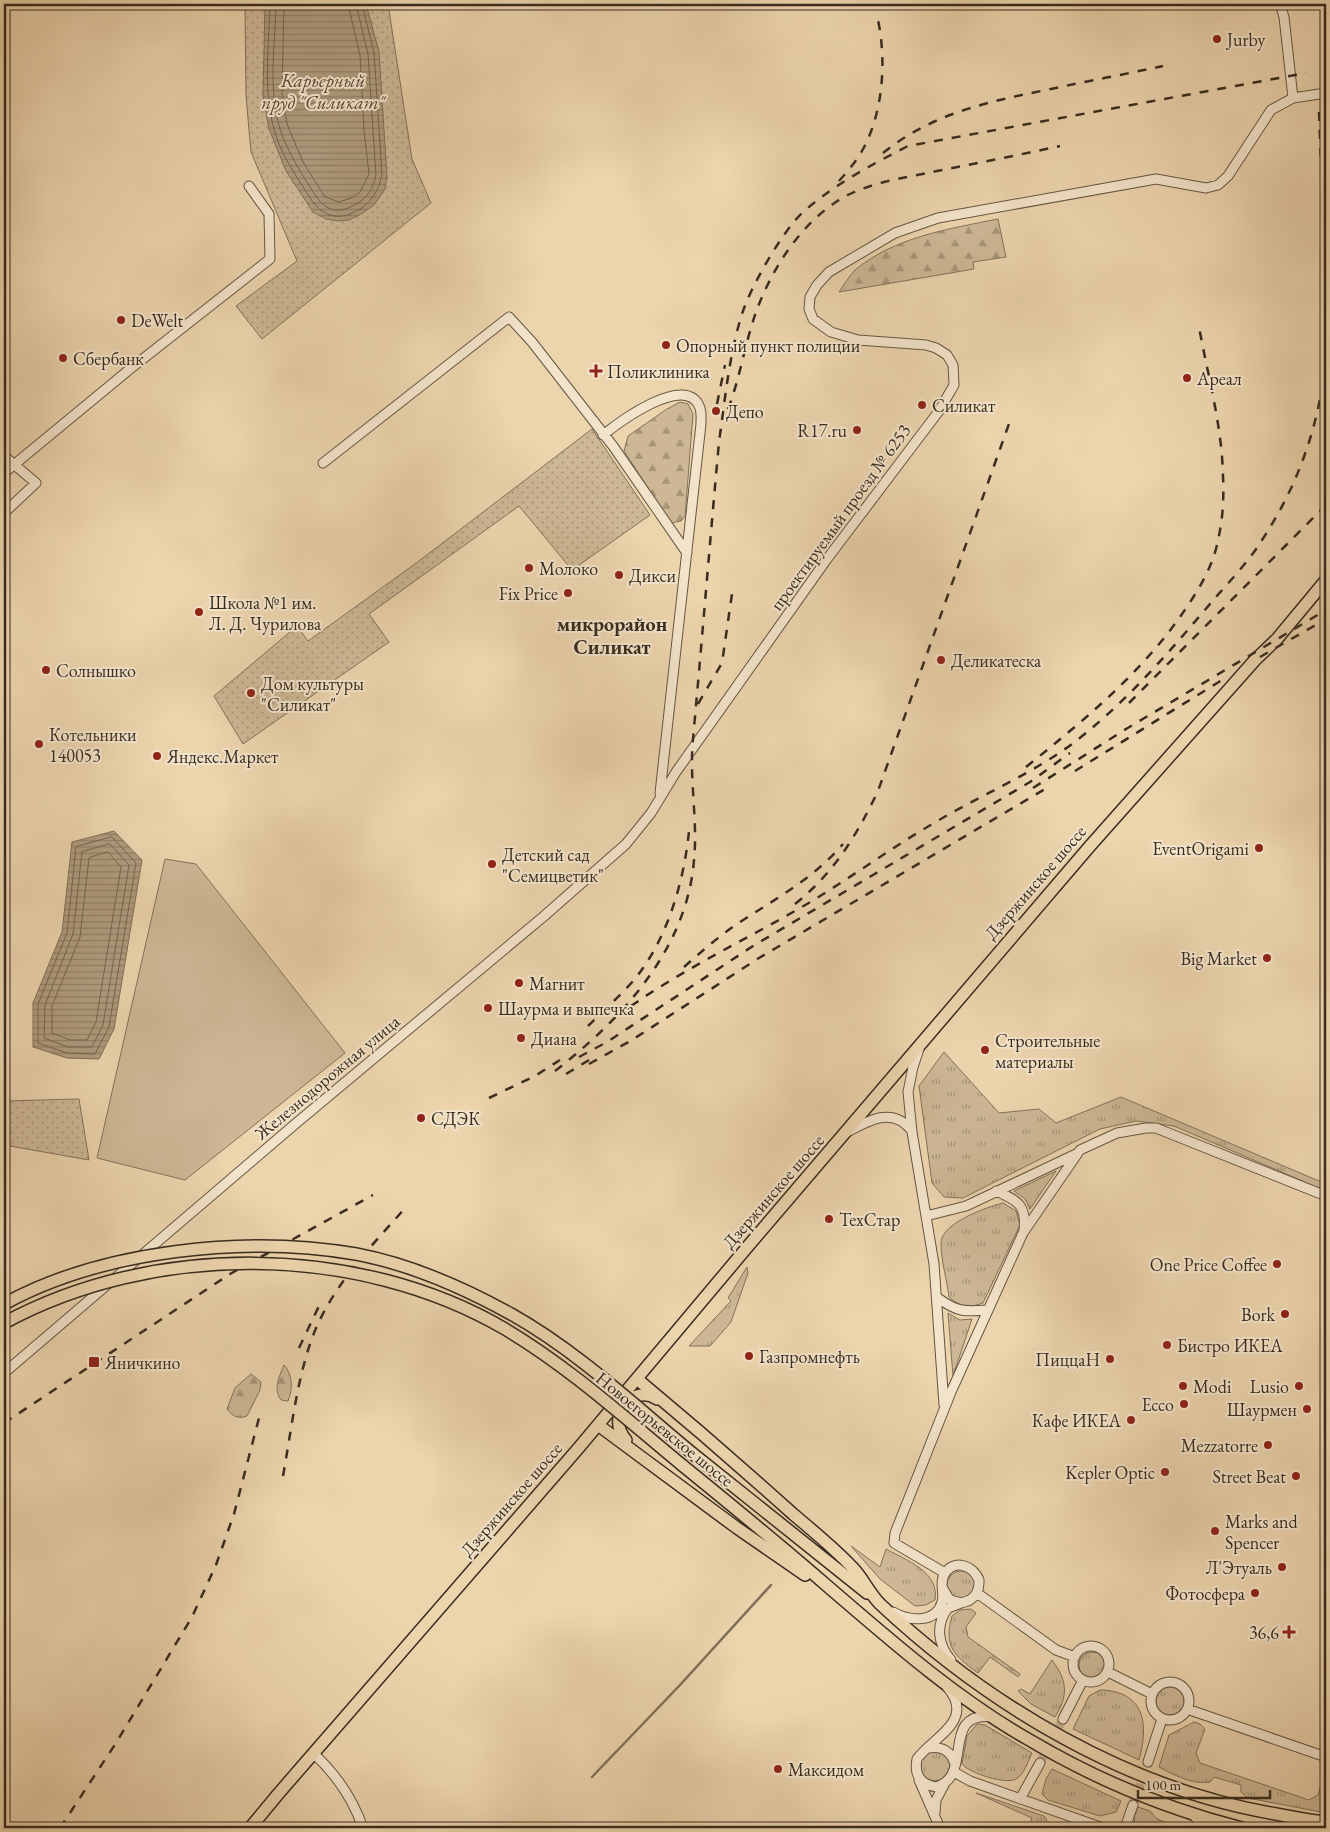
<svg xmlns="http://www.w3.org/2000/svg" width="1330" height="1832" viewBox="0 0 1330 1832" font-family="'EB Garamond',serif">
	<style>
		.grass { fill: url(#grass-tufts); stroke: #82725a }
		.forest { fill: url(#forest-firs); stroke: #82725a }
		.park { fill: url(#park-dots); stroke: #82725a }
		.pitch { fill: #cdb795; stroke: #82725a }
		.water { fill: url(#water-rules); stroke: #7f6f57 }
		.lines { fill: none; stroke-linecap: round; stroke-linejoin: round }
		.shore { stroke: #74644e; stroke-width: 1 }
		.stream { stroke: #7f6f57; stroke-width: 2.5 }
		.minor-tunnel { stroke: #c8b291; stroke-width: 9; stroke-dasharray: 9 4.5; stroke-linecap: butt }
		.minor-casing { stroke: #655642; stroke-width: 11 }
		.major-casing { stroke: #382c1f; stroke-width: 14 }
		.minor { stroke: #f3e3ca; stroke-width: 9 }
		.major { stroke: #ecd4ad; stroke-width: 11 }
		.rail { stroke: #382c1f; stroke-width: 2.5; stroke-dasharray: 9 9; stroke-linecap: butt }
		.major-bridge-casing { stroke: #382c1f; stroke-width: 14; stroke-linecap: butt }
		.major-bridge { stroke: #ecd4ad; stroke-width: 11 }
		.poi-dot { fill: #8f2418; stroke: #f3e3ca; stroke-width: 2 }
		.labels { text-anchor: middle; dominant-baseline: central; stroke-width: 4; stroke-linejoin: round; paint-order: stroke }
		.poi-label { font-size: 18px; fill: #382c1f; stroke: #f3e3ca; text-anchor: start }
		.street-label { font-size: 18px; fill: #382c1f; stroke: #f3e3ca }
		.water-label { font-size: 19px; font-style: italic; fill: #564836; stroke: #f3e3ca }
		.quarter-label { font-size: 20px; font-weight: bold; fill: #382c1f; stroke: #f3e3ca }
	</style>
	<defs>
		<pattern id="grass-tufts" width="24" height="20" patternUnits="userSpaceOnUse" patternTransform="scale(1.25)"><rect width="24" height="20" fill="#cdb795"/><path d="M3 7l-1-3M5 7V3M7 7l1-3M15 17l-1-3M17 17v-4M19 17l1-3" fill="none" stroke="#a79579"/></pattern>
		<pattern id="forest-firs" width="22" height="20" patternUnits="userSpaceOnUse" patternTransform="scale(1.25)"><rect width="22" height="20" fill="#cdb795"/><path d="M5 1l3.5 6h-7zM16 11l3.5 6h-7z" fill="#a79579"/></pattern>
		<pattern id="park-dots" width="8" height="8" patternUnits="userSpaceOnUse" patternTransform="scale(1.25)"><rect width="8" height="8" fill="#cdb795"/><path d="M2 2h.1M6 6h.1" fill="none" stroke="#a79579" stroke-width="1.8" stroke-linecap="round"/></pattern>
		<pattern id="water-rules" width="6" height="5" patternUnits="userSpaceOnUse" patternTransform="scale(1.25)"><rect width="6" height="5" fill="#af9b7d"/><path d="M0 2.5h6" fill="none" stroke="#8f7f66"/></pattern>
	</defs>
	<rect width="100%" height="100%" fill="#ecd4ad"/>
	<filter id="stains"><feTurbulence type="fractalNoise" baseFrequency=".004" numOctaves="4"/><feColorMatrix values="0 0 0 0 .2 0 0 0 0 .09 0 0 0 0 .02 0 0 0 .5 -.17"/></filter>
	<radialGradient id="worn" r=".72"><stop offset=".6" stop-color="#630" stop-opacity="0"/><stop offset="1" stop-color="#630" stop-opacity=".3"/></radialGradient>
	<!-- grass -->
	<path class="grass" d="M944,1052L999,1113L1039,1109L1056,1123L1121,1097L1326,1184V1191L1174,1126L1136,1121L1100,1129L963,1198L944,1197L932,1183L919,1086Z
		M1056,1171L1030,1209L1025,1199L1014,1191Z
		M1003,1203L1016,1211L1020,1225L983,1303C969,1308 961,1307 949,1297C947,1280 941,1261 941,1243C941,1223 987,1207 1003,1203Z
		M747,1267L748,1273L731,1322L710,1346H689L731,1301L728,1298Z
		M948,1313L960,1320L972,1319L953,1376Z
		M851,1546L880,1567L886,1549C906,1560 940,1572 935,1600L926,1605L915,1606L880,1579Z
		M947 1585a14 14 0 1 1 28 0a14 14 0 1 1-28 0Z
		M971,1609L976,1613L966,1627L968,1637L1020,1674L1018,1677L990,1657L978,1673C955,1656 943,1647 952,1616L960,1610Z
		M1079 1665a13 13 0 1 1 26 0a13 13 0 1 1-26 0Z
		M1052,1660C1067,1680 1069,1695 1055,1717L1031,1704L1018,1691L1021,1689L1030,1694Z
		M1156 1701a14 14 0 1 1 28 0a14 14 0 1 1-28 0Z
		M1100,1690C1145,1691 1149,1724 1139,1760L1073,1729L1089,1696Z
		M1194,1722L1200,1724L1205,1729L1196,1753L1200,1763L1309,1800L1318,1795L1326,1769V1813L1248,1798L1241,1792V1785L1214,1777L1210,1782C1193,1785 1174,1775 1159,1767L1169,1735Z
		M977,1724L985,1725L1032,1753C1028,1761 1024,1775 1016,1779C1006,1785 969,1773 962,1764L967,1736Z
		M920 1766a15 15 0 1 1 30 0a15 15 0 1 1-30 0Z
		M1052,1769L1121,1801L1116,1812L1100,1816L1048,1800L1042,1794L1046,1779Z
		M976,1793L1044,1816L1047,1820L1043,1828L1029,1827L1032,1818Z
		M1138,1807L1150,1811L1157,1819L1182,1828L1189,1824L1197,1828H1135L1134,1817Z"/>
	<!-- forest -->
	<path class="forest" d="M998,219L1006,257L973,262L974,269L839,292C844,285 849,276 855,270C895,237 948,229 998,219Z
		M680,402L688,404L693,414L685,517L681,521L671,523L624,451L628,436L667,409Z
		M284,1365C293,1375 293,1389 288,1401L281,1400C273,1389 279,1377 284,1365Z
		M251,1374L261,1382L260,1390L247,1416C238,1419 233,1417 227,1409L235,1388Z"/>
	<!-- park -->
	<path class="park" d="M245,4H388L412,159L431,203L262,339L236,306L297,261L251,152L246,96Z
		M592,429L650,515L572,570L519,506L369,614L389,642L243,744L214,696L297,626L308,641L415,564Z
		M79,1099L89,1160L4,1145V1101Z"/>
	<!-- pitch -->
	<path class="pitch" d="M165,859L196,864L345,1053L185,1180L97,1158Z"/>
	<!-- water -->
	<path class="water" d="M265,4H366L379,52L387,176L385,189L374,205L361,214L349,220L338,221L326,219L313,212L286,171L269,129L263,96Z
		M114,831L142,860L114,1029L99,1059L67,1058L33,1047V1003L62,932L72,842Z"/>
	<g class="lines">
		<!-- shore -->
		<path class="shore" d="M270,4C269,45 263,89 274,129C280,152 294,173 307,193C316,209 330,222 350,214C368,207 378,194 382,175L374,53L362,4
			M276,4C275,44 268,89 280,129C287,150 298,168 310,187C318,201 329,216 348,208C364,202 373,191 376,175L368,54L356,4
			M284,4L282,94L287,124L303,162L325,197L339,202L351,198L360,192L369,174L364,131L360,55L348,4
			M112,837L136,863L109,1027L95,1054L67,1053L38,1043V1004L67,933L76,847Z
			M110,844L129,865L103,1025L92,1047H68L44,1038L45,1005L73,934L82,852Z
			M108,852L121,867L96,1022L87,1040H70L52,1033V1006L80,937L89,858Z"/>
		<!-- stream -->
		<path class="stream" d="M592,1777L680,1685L771,1585"/>
		<!-- minor-tunnel -->
		<path class="minor-tunnel" d="M1040,1763L1063,1719
			M1133,1805L1148,1762"/>
		<defs>
			<path id="minor" d="M1280,4L1284,17L1293,98
				M603,435C618,423 687,371 700,408C703,418 700,431 699,442L660,793
				M4,456L36,483L4,513
				M323,463L509,317L532,342L613,446L687,553
				M4,473L130,369L270,259L269,214L249,186
				M919,1049L913,1067L908,1092L912,1132L934,1264L944,1405
				M849,1131C871,1119 894,1107 912,1131
				M996,1191C1017,1200 1027,1205 1024,1230
				M926,1216L966,1206L1076,1154
				M938,1298C957,1312 964,1312 988,1310
				M4,1373L294,1125L543,917L626,844L651,813L676,772L827,559L939,411L954,385L953,365L947,355L936,348L926,345L858,340L831,332L813,319L809,309L810,297L817,285L829,272L895,233L938,218L1156,179L1206,188L1218,185L1228,176L1271,110L1293,98L1326,93
				M945,1573L894,1543L895,1533L951,1392L1023,1233L1080,1150L1117,1133L1146,1128H1156L1326,1196
				M977,1593L1056,1650L1075,1657
				M893,1612C909,1621 936,1624 942,1602C945,1593 939,1584 944,1575C953,1558 973,1565 979,1580C980,1598 965,1608 949,1599L942,1587
				M1073 1664a18 18 0 1 1 36 0a18 18 0 1 1-36 0Z
				M951,1660C938,1645 935,1625 948,1608L961,1603
				M1108,1672L1152,1694
				M1151 1701a19 19 0 1 1 38 0a19 19 0 1 1-38 0Z
				M947,1687C977,1721 931,1738 917,1759C914,1775 920,1784 936,1787C975,1776 939,1710 993,1717
				M1187,1709L1326,1757
				M1063,1719L1083,1680
				M928,1748C941,1746 952,1751 955,1765
				M313,1753C336,1774 353,1799 363,1828
				M1148,1762L1162,1719
				M954,1772L970,1781L1103,1828
				M919,1780L940,1828
				M1020,1799L1040,1763
				M935,1813L936,1800L944,1785
				M1195,1817L1208,1828
				M1125,1828L1133,1805"/>
			<path id="major" d="M637,1379C690,1423 742,1468 793,1514C813,1531 834,1548 852,1567C863,1578 869,1593 880,1604C989,1706 1128,1789 1276,1814C1293,1817 1310,1821 1326,1822
				M598,1425L737,1528L805,1575
				M626,1440C605,1417 633,1383 657,1399
				M692,1453L867,1593
				M682,1465C730,1504 778,1543 825,1584C888,1638 953,1696 1026,1738C1093,1778 1166,1809 1242,1828
				M250,1828L279,1793L576,1451L749,1245L1090,846L1255,660L1277,639L1326,580"/>
		</defs>
		<!-- minor casing -->
		<use href="#minor" class="minor-casing"/>
		<!-- major casing -->
		<use href="#major" class="major-casing"/>
		<!-- minor -->
		<use href="#minor" class="minor"/>
		<!-- major -->
		<use href="#major" class="major"/>
		<!-- rail -->
		<path class="rail" d="M1319,112L1326,292
			M883,153C932,113 991,101 1051,89C1088,81 1126,74 1163,66
			M839,181C846,173 853,165 859,156C883,118 887,63 878,20
			M717,404L725,365
			M728,409C742,373 746,333 762,297C778,260 804,222 839,200C868,182 905,178 937,171C978,163 1019,155 1060,146
			M1260,657L1326,619
			M1129,703L1326,505
			M698,704L722,663L733,587
			M1026,767C1083,721 1137,677 1180,617C1196,594 1213,568 1218,540C1223,519 1224,497 1223,476C1222,426 1208,376 1199,327
			M1075,771L1222,680
			M1033,788L1126,729L1326,610
			M795,904C834,873 857,835 878,791L1010,421
			M684,967C701,952 718,937 737,924C775,899 813,879 843,844
			M631,1006C687,967 749,938 807,904C849,879 888,850 929,826C976,797 1027,777 1072,744C1126,703 1171,650 1215,598C1231,580 1249,561 1262,540C1299,484 1321,421 1326,354
			M588,1026C603,1011 620,996 634,980C667,940 684,882 689,831
			M579,1057L607,1042L753,946L1030,782L1070,753
			M589,1064L632,1040L759,958L1045,789
			M555,1071C622,1019 687,949 694,860C698,820 689,779 693,739C702,640 710,541 719,442C725,400 729,355 742,314C750,288 782,232 802,213C833,185 871,165 908,146L1306,73
			M566,1074L594,1057
			M489,1098L535,1076L560,1060
			M299,1348L319,1306
			M4,1423L230,1274L373,1195
			M283,1476C291,1432 296,1386 310,1344C328,1290 369,1249 406,1207
			M60,1828L116,1743L192,1617L216,1565L234,1514L260,1414"/>
		<defs>
			<path id="major-bridge" d="M4,1304C102,1250 246,1235 356,1254C409,1264 464,1288 511,1314C577,1351 634,1405 692,1453
				M4,1323C153,1242 358,1243 505,1329C569,1367 625,1418 682,1465"/>
		</defs>
		<!-- major-bridge casing -->
		<use href="#major-bridge" class="major-bridge-casing"/>
		<!-- major-bridge -->
		<use href="#major-bridge" class="major-bridge"/>
	</g>
	<!-- markers -->
	<g class="poi-dot">
		<circle cx="1217" cy="39" r="5"/>
		<circle cx="121" cy="320" r="5"/>
		<circle cx="666" cy="345" r="5"/>
		<circle cx="63" cy="358" r="5"/>
		<path d="M593.5 363.5h5v5h5v5h-5v5h-5v-5h-5v-5h5z"/>
		<circle cx="1187" cy="378" r="5"/>
		<circle cx="922" cy="405" r="5"/>
		<circle cx="716" cy="411" r="5"/>
		<circle cx="857" cy="430" r="5"/>
		<circle cx="529" cy="568" r="5"/>
		<circle cx="619" cy="575" r="5"/>
		<circle cx="568" cy="593" r="5"/>
		<circle cx="199" cy="612" r="5"/>
		<circle cx="941" cy="660" r="5"/>
		<circle cx="46" cy="670" r="5"/>
		<circle cx="251" cy="693" r="5"/>
		<circle cx="39" cy="744" r="5"/>
		<circle cx="157" cy="756" r="5"/>
		<circle cx="1259" cy="848" r="5"/>
		<circle cx="492" cy="864" r="5"/>
		<circle cx="1267" cy="958" r="5"/>
		<circle cx="519" cy="983" r="5"/>
		<circle cx="488" cy="1008" r="5"/>
		<circle cx="521" cy="1038" r="5"/>
		<circle cx="985" cy="1050" r="5"/>
		<circle cx="421" cy="1118" r="5"/>
		<circle cx="829" cy="1219" r="5"/>
		<circle cx="1277" cy="1264" r="5"/>
		<circle cx="1285" cy="1314" r="5"/>
		<circle cx="1167" cy="1345" r="5"/>
		<circle cx="749" cy="1356" r="5"/>
		<circle cx="1110" cy="1359" r="5"/>
		<rect x="88" y="1356" width="12" height="12" rx="2.5"/>
		<circle cx="1183" cy="1386" r="5"/>
		<circle cx="1299" cy="1386" r="5"/>
		<circle cx="1184" cy="1404" r="5"/>
		<circle cx="1307" cy="1409" r="5"/>
		<circle cx="1131" cy="1420" r="5"/>
		<circle cx="1268" cy="1445" r="5"/>
		<circle cx="1165" cy="1472" r="5"/>
		<circle cx="1296" cy="1476" r="5"/>
		<circle cx="1215" cy="1531" r="5"/>
		<circle cx="1282" cy="1567" r="5"/>
		<circle cx="1255" cy="1593" r="5"/>
		<path d="M1286.5 1624.5h5v5h5v5h-5v5h-5v-5h-5v-5h5z"/>
		<circle cx="778" cy="1769" r="5"/>
	</g>
	<g class="labels">
		<!-- poi labels -->
		<g class="poi-label">
			<text x="1227" y="39">Jurby</text>
			<text x="131" y="320">DeWelt</text>
			<text x="676" y="345">Опорный пункт полиции</text>
			<text x="73" y="358">Сбербанк</text>
			<text x="607" y="371">Поликлиника</text>
			<text x="1197" y="378">Ареал</text>
			<text x="932" y="405">Силикат</text>
			<text x="726" y="411">Депо</text>
			<text x="847" y="430" text-anchor="end">R17.ru</text>
			<text x="539" y="568">Молоко</text>
			<text x="629" y="575">Дикси</text>
			<text x="558" y="593" text-anchor="end">Fix Price</text>
			<text x="209" y="602">Школа №1 им.<tspan x="209" dy="21">Л. Д. Чурилова</tspan></text>
			<text x="951" y="660">Деликатеска</text>
			<text x="56" y="670">Солнышко</text>
			<text x="261" y="683">Дом культуры<tspan x="261" dy="21">"Силикат"</tspan></text>
			<text x="49" y="734">Котельники<tspan x="49" dy="21">140053</tspan></text>
			<text x="167" y="756">Яндекс.Маркет</text>
			<text x="1249" y="848" text-anchor="end">EventOrigami</text>
			<text x="502" y="854">Детский сад<tspan x="502" dy="21">"Семицветик"</tspan></text>
			<text x="1257" y="958" text-anchor="end">Big Market</text>
			<text x="529" y="983">Магнит</text>
			<text x="498" y="1008">Шаурма и выпечка</text>
			<text x="531" y="1038">Диана</text>
			<text x="995" y="1040">Строительные<tspan x="995" dy="21">материалы</tspan></text>
			<text x="431" y="1118">СДЭК</text>
			<text x="839" y="1219">ТехСтар</text>
			<text x="1267" y="1264" text-anchor="end">One Price Coffee</text>
			<text x="1275" y="1314" text-anchor="end">Bork</text>
			<text x="1177" y="1345">Бистро ИКЕА</text>
			<text x="759" y="1356">Газпромнефть</text>
			<text x="1100" y="1359" text-anchor="end">ПиццаН</text>
			<text x="105" y="1362">Яничкино</text>
			<text x="1193" y="1386">Modi</text>
			<text x="1289" y="1386" text-anchor="end">Lusio</text>
			<text x="1174" y="1404" text-anchor="end">Ecco</text>
			<text x="1297" y="1409" text-anchor="end">Шаурмен</text>
			<text x="1121" y="1420" text-anchor="end">Кафе ИКЕА</text>
			<text x="1258" y="1445" text-anchor="end">Mezzatorre</text>
			<text x="1155" y="1472" text-anchor="end">Kepler Optic</text>
			<text x="1286" y="1476" text-anchor="end">Street Beat</text>
			<text x="1225" y="1521">Marks and<tspan x="1225" dy="21">Spencer</tspan></text>
			<text x="1272" y="1567" text-anchor="end">Л'Этуаль</text>
			<text x="1245" y="1593" text-anchor="end">Фотосфера</text>
			<text x="1279" y="1632" text-anchor="end">36,6</text>
			<text x="788" y="1769">Максидом</text>
		</g>
		<!-- street labels -->
		<g class="street-label">
			<text transform="translate(840 517) rotate(-54)">проектируемый проезд № 6253</text>
			<text transform="translate(1035 882) rotate(-49)">Дзержинское шоссе</text>
			<text transform="translate(327 1077) rotate(-40)">Железнодорожная улица</text>
			<text transform="translate(773 1191) rotate(-49)">Дзержинское шоссе</text>
			<text transform="translate(665 1429) rotate(39)">Новоегорьевское шоссе</text>
			<text transform="translate(511 1499) rotate(-49)">Дзержинское шоссе</text>
		</g>
		<!-- water labels -->
		<g class="water-label">
			<text x="323" y="80">Карьерный<tspan x="323" dy="22">пруд "Силикат"</tspan></text>
		</g>
		<!-- quarter labels -->
		<g class="quarter-label">
			<text x="612" y="624">микрорайон<tspan x="612" dy="23">Силикат</tspan></text>
		</g>
	</g>
	<!-- margin -->
	<rect width="1330" height="1832" fill="none" stroke="#ecd4ad" stroke-width="20"/>
	<rect x="5" y="5" width="1320" height="1822" fill="none" stroke="#382c1f" stroke-width="2.5"/>
	<rect x="10" y="10" width="1310" height="1812" fill="none" stroke="#382c1f"/>
	<!-- scale -->
	<path d="M1138 1790v8h132v-8" fill="none" stroke="#382c1f" stroke-width="2.5"/>
	<text x="1145" y="1790" font-size="15" fill="#382c1f" stroke="#f3e3ca" stroke-width="4" paint-order="stroke">100 m</text>
	<rect width="100%" height="100%" filter="url(#stains)"/>
	<rect width="100%" height="100%" fill="url(#worn)"/>
</svg>
